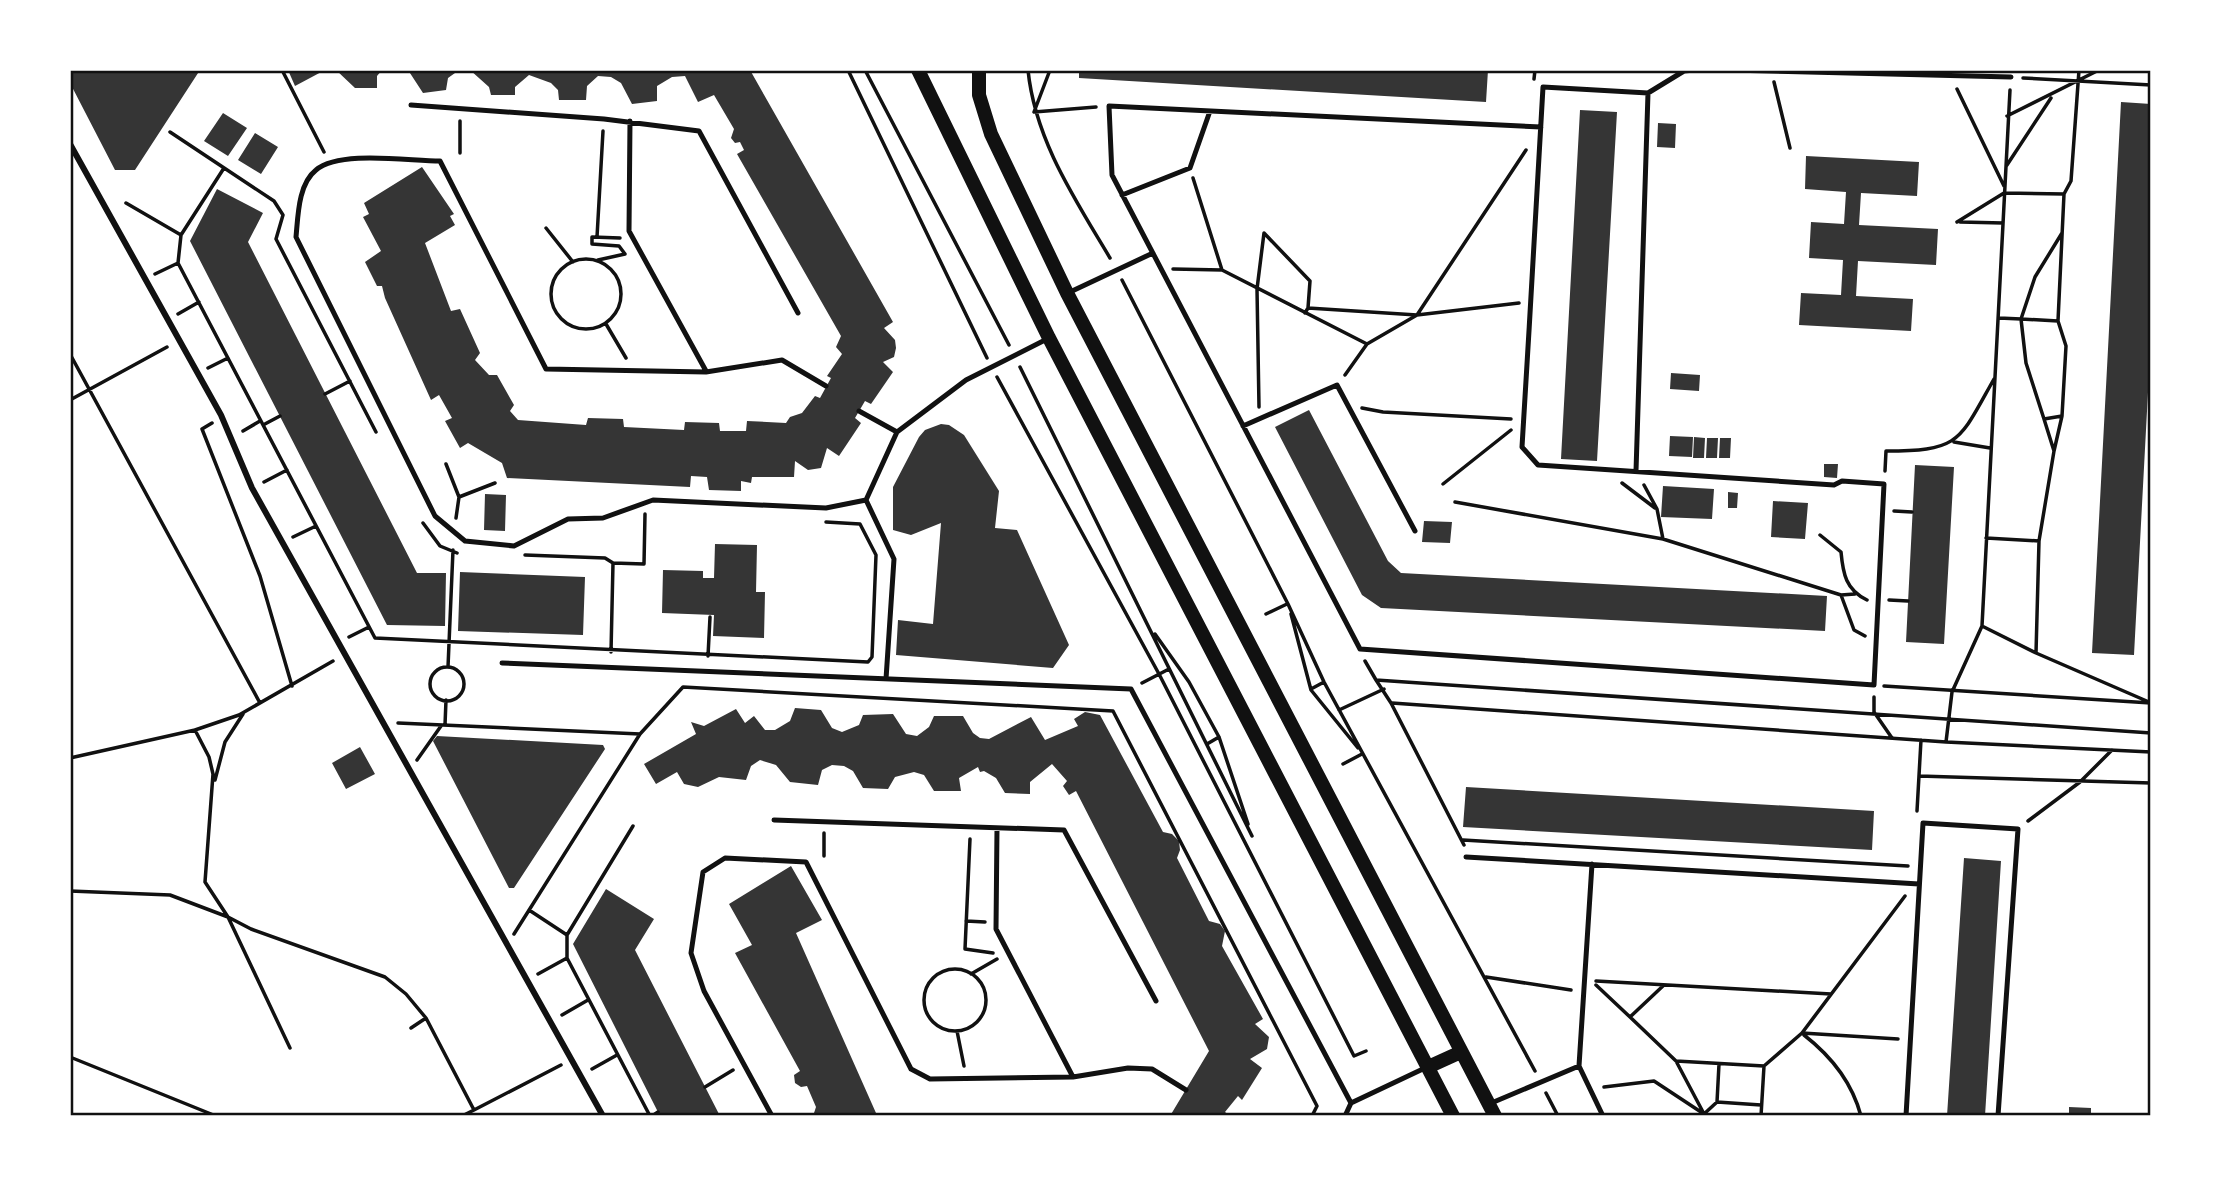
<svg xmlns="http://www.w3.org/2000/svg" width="2221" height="1186" viewBox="0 0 2221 1186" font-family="Montserrat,sans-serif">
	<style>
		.building { fill: #353535 }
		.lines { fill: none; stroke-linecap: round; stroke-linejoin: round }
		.path { stroke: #111; stroke-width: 3.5 }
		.service { stroke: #111; stroke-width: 5 }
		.pedestrian { stroke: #111; stroke-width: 6 }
		.secondary { stroke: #111; stroke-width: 14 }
		.neatline { fill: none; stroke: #111; stroke-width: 2.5 }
	</style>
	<rect width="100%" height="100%" fill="#fff"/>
	<!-- building -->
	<path class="building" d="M70,70H200L135,170H115L70,83Z
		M288,70H325L295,86Z
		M336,70H382L377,76V88H355Z
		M408,70H469V72L455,73L448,78L446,90L423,93Z
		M470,70H750L893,322L884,328L895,340L896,348L894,357L883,362L893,372L871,404L865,401L855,418L861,423L839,456L827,448L821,468L808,470L795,461L794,477H752L751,483L741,481V491L709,490L707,477L691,476L690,487L507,478L502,463L468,443L460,448L445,421L452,418L439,395L431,400L385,298L382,286H377L365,262L381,251L363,217L369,214L364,203L422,167L454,214L450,216L455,225L425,243L451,311L460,309L480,353L475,360L489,375H497L514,405L510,411L518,420L586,425L588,418L623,419L624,427L684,430L685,422L719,423L720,431H746L747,421L786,423L790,417L802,413L815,396L820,398L831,378L827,376L842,354L836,347L841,336L737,154L744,150L740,142L735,143L731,138L734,129L714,95L698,102L685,76L672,77L657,86V101L632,104L621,83L611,77L598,76L587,86L586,100H559L558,90L551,83L529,75L515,87V95H491L489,87Z
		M1079,70H1488L1486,102L1079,78Z
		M2121,102L2151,104V336L2134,655L2092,653Z
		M1580,110L1617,112L1597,461L1561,459Z
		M223,113L247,128L228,156L204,141Z
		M1658,123L1676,124L1675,148L1657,147Z
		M255,133L278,147L261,174L238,160Z
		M1806,156L1919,162L1917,196L1861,193L1859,225L1938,229L1936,265L1858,261L1856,296L1913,299L1911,331L1799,325L1801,293L1841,295L1843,260L1809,258L1811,222L1844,224L1846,192L1805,189Z
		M217,189L263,213L248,242L417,573H446L445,626L387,625L190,241Z
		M1671,373L1700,375L1699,391L1670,389Z
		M1309,410L1388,561L1401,573L1827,596L1825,631L1381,608L1362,595L1275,427Z
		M941,424L949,425L964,435L999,491L995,528L1017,530L1069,645L1053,668L896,655L898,620L933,624L941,523L911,535L893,530V487L919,437L925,430Z
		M1670,436L1693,437L1692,457L1669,456Z
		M1694,437L1705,438L1704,458H1693Z
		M1707,438H1718L1717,458H1706Z
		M1720,438H1731L1730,458H1719Z
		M1824,464H1838L1837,478L1824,477Z
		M1915,465L1954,467L1944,644L1906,642Z
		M1663,486L1714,489L1712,519L1661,517Z
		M1728,492L1738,493L1737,508H1728Z
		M485,494L506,495L505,531L484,530Z
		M1773,501L1808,503L1805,539L1771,537Z
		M1424,521L1452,522L1450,543L1422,542Z
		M715,544L757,545L756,592H765L764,638L713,636L714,615L662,613L663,570L703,571V578H714Z
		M460,572L585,577L583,635L458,631Z
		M795,708L821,710L832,728L842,732L859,725L863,715L893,714L906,734L917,736L929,727L934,716H963L973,733L980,738L989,739L1031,717L1045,740L1078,726L1074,719L1085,712L1100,715L1163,832L1172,834L1179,841L1180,850L1177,858L1209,921L1220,924L1225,931L1222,946L1263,1019L1255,1024L1269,1037L1267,1049L1250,1059L1262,1068L1242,1100L1238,1096L1225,1112L1230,1116H1170L1209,1051L1076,791L1069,795L1063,786L1067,781L1052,764L1030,782V794L1005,793L996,778L984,771L980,772L978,767L959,778L961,791H934L924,775L914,772L895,777L888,789L863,788L853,771L844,766L832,765L822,770L818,785L790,782L776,765L760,760L751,766L746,780L719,777L698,787L684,784L677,772L656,784L644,764L696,734L691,722L704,726L736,709L745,723L754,716L765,730H775L790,721Z
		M437,736L603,745L605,749L514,888H509L433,741Z
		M360,747L375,774L346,789L332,763Z
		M1466,787L1874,811L1872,850L1463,827Z
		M1964,858L2001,861L1985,1116H1947Z
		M791,866L822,920L796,933L876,1113L912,1116H813L816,1107L807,1086L801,1087L795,1083L794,1075L800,1071L735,953L752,945L729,904Z
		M606,889L654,919L635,950L720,1116H660L573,944Z
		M2069,1107L2091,1108V1116H2069Z"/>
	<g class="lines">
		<!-- path -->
		<path class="path" d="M282,70L324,152
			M848,70L987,358
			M865,70L1009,345
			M1028,70C1035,140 1075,199 1110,258
			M1050,70L1034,112L1096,107
			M2023,78L2151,85
			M1534,79L1535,70
			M1774,82L1790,148
			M1957,89L2004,186
			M2007,116L2099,70
			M460,121V153
			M170,132L274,201L283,215L276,239L376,432
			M2007,165L2051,98
			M224,168L181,235L178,263L375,638L868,662L872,657L876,555L860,524L826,522
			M1193,178L1222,270
			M2064,194L2071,181L2079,70
			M126,203L181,235
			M1957,222L2004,193L2064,194L2058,321L2021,319L2026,363L2044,419
			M1960,222L2003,223
			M546,228L573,262
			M597,237L603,131
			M551 294a35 35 0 1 1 70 0a35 35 0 1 1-70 0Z
			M598,260L625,254L619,246L592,244V237L620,238
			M1173,269L1222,270L1367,344
			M155,274L178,263
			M1122,280L1288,604L1324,682L1535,1071
			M1305,313L1308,308L1417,315L1526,150
			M178,314L199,302
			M1999,318L2021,319L2035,277L2062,233
			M2058,321L2066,346L2062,416L2044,419L2054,451L2062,416
			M606,324L626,358
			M70,354L260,703
			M1020,367L1252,836
			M208,368L228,358
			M1345,375L1367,344L1417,315L1519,303
			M997,377L1159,674L1354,1056L1366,1051
			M325,394L350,381
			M70,400L167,347
			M1259,407L1257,289L1264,233L1310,281L1308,308
			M1362,408L1383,412L1511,419
			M212,423L202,429L260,576L292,686
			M263,425L280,416
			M243,431L260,421
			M1954,442L1990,448
			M446,464L459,497L495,483
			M1885,471L1886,451C1961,451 1959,441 1994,379
			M264,482L287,470
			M1622,483L1655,508
			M1443,484L1511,430
			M1644,485L1657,509L1663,539
			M1455,502L1663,539L1841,595L1854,630L1865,636
			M1894,511L1912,512
			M456,518L459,497
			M423,523L440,546L457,553
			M1820,535L1841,552C1843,574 1846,590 1867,600
			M293,537L316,526
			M1986,538L2039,541
			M525,555L605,558L613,563L644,564L645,514
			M1841,595L1855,594
			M1889,600L1908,601
			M1266,614L1287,604
			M1291,614L1311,690L1358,748
			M1982,626L2036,653L2149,702
			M1155,634L1189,682L1219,737L1248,824
			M349,637L369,627
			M611,652L613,563
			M2036,653L2039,541L2054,451
			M708,656L710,617
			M1365,661L1376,680
			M448,667L453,550
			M430 684a17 17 0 1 1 34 0a17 17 0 1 1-34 0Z
			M1142,683L1169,669
			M1884,686L2151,703
			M1311,689L1324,682
			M1874,697V712L1892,738
			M1392,703L1946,742L2151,752
			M1339,710L1384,689
			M398,723L640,734
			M445,725L446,700
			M195,730L239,715L333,661
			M1946,742L1952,692L1982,626L2010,90
			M1207,744L1219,737
			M70,758L195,730L209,757L213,774L205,882L228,917L290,1048
			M417,760L441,726
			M1343,764L1362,754
			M1919,776L2151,783
			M215,780L225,742L243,714
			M1917,811L1921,740
			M2028,821L2080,782L2112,750
			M633,826L567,935V958L650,1116
			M970,839L965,949L993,953
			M1463,840L1908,866
			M1464,845L1391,703L1376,680L2151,733
			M824,856V833
			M70,891L170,895L228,917L251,929L385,977L406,994L426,1018
			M529,910L567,935
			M966,921L985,922
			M514,934L640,734L683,687L1113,711L1317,1106L1312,1116
			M924 1000a31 31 0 1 1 62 0a31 31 0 1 1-62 0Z
			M538,974L567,958
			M971,974L997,959
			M1486,977L1571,990
			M1596,981L1831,994
			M1596,985L1630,1017L1664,985
			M562,1015L588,1000
			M1630,1017L1676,1061L1703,1112
			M411,1028L426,1018L474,1110L561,1065
			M957,1031L964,1066
			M1802,1033L1898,1039
			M1804,1035C1831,1056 1852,1082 1861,1116
			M70,1057L216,1116
			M1676,1061L1764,1066
			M592,1069L617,1055
			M70,1078V1115
			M705,1087L733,1070
			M1604,1087L1654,1081L1707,1116
			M1546,1093L1558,1116
			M1717,1102L1719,1064
			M462,1116L474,1110
			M652,1116L658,1112
			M1695,1116L1704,1114L1717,1102L1761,1105
			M1761,1116L1764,1066L1802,1033L1905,896"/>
		<!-- service -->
		<path class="service" d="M1730,70L2011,77
			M411,105L604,119L699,131L798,313
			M630,121L629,231L706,371
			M1541,127L1109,106L1112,175L1360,649L1874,685L1884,484L1842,481L1834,485L1538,465L1522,447C1529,327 1537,207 1543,87L1648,93L1684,71L1694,70
			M1122,195L1190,168L1210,111
			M1070,292L1153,253
			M826,386L782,360L706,372L546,369L440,161C408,161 340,150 316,170C298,184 298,217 296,237L435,516L465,541L514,546L568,519L603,518L653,500L826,508L866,500L897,432L966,380L1049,338
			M859,411L897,432
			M1243,426L1337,385L1415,531
			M1636,471L1648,93
			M866,500L894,559L886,679
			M502,663L1131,689L1351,1103
			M774,820L1064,830L1156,1001
			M997,828L996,929L1073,1077
			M1466,857L1919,884
			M1592,864L1579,1066L1603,1116
			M1489,1104L1579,1066
			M772,1116L704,991L691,953L703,872L725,858L806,862L911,1069L930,1079L1073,1077L1128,1068L1152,1069L1186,1090
			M1345,1116L1351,1103L1425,1068
			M1906,1116L1923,823L2018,829L1998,1116"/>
		<!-- pedestrian -->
		<path class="pedestrian" d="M70,144L221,415L252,488L603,1116"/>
		<!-- secondary -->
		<path class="secondary" d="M918,70L1049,338L1453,1116
			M979,70V95L991,134L1067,293L1495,1116
			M1428,1067L1461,1052"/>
	</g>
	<!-- border -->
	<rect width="2221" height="1186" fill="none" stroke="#ffffff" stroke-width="144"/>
	<rect x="72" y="72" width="2077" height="1042" class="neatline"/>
</svg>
